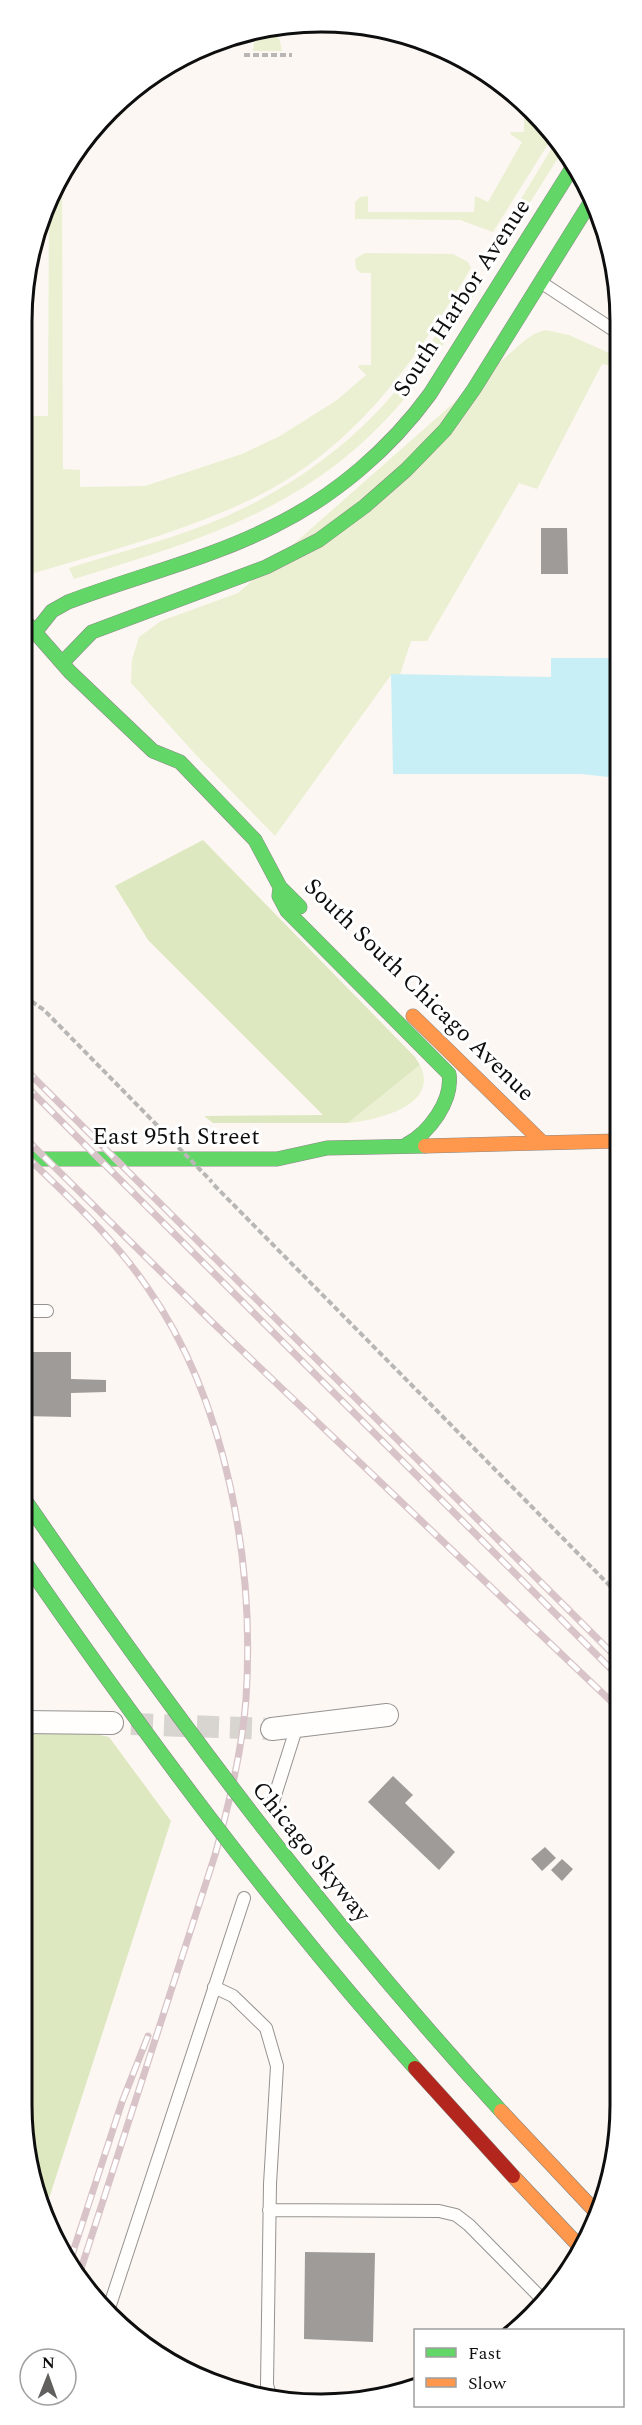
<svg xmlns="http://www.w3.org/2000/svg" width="642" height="2425" viewBox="0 0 642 2425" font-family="Spectral,serif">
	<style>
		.green { fill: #ebf0d2 }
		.forest { fill: #dee8c0 }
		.water { fill: #c9eff6 }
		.building { fill: #9f9b98 }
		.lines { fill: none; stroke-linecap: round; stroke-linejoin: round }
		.street-tunnel { stroke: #d8d4d0; stroke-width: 22; stroke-dasharray: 22 11; stroke-linecap: butt }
		.lane-casing { stroke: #959391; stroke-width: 14 }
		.street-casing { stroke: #959391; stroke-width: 24 }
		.fast-casing { stroke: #8c8a87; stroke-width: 15 }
		.slow-casing { stroke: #8c8a87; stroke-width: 15 }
		.path { stroke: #b8b7b6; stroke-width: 4; stroke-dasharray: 6 3; stroke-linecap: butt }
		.lane { stroke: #fffefd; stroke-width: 12 }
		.street { stroke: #fffefd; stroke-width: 22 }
		.fast { stroke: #63d668; stroke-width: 14 }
		.slow { stroke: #ff974d; stroke-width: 14 }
		.rail-casing { stroke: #d8c4c8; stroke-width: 7 }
		.rail { stroke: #fff; stroke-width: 4.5; stroke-dasharray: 14; stroke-linecap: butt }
		.fast-bridge-casing { stroke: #82807e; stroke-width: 15; stroke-linecap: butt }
		.slow-bridge-casing { stroke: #82807e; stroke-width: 15; stroke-linecap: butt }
		.jam-bridge-casing { stroke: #82807e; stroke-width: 15; stroke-linecap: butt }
		.path-bridge { stroke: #b8b7b6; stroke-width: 4; stroke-dasharray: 6 3; stroke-linecap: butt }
		.fast-bridge { stroke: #63d668; stroke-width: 14 }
		.slow-bridge { stroke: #ff974d; stroke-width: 14 }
		.jam-bridge { stroke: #b3261e; stroke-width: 14 }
		.labels { text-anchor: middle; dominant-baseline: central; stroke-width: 6; stroke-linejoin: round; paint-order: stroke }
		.street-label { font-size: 24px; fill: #0e0e0e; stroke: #fff }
		.rim { fill: none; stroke: #0e0e0e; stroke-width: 3 }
	</style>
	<rect width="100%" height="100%" fill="#fcf7f2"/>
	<!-- green -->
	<path class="green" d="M264,27H272L280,41L282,51H253L254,43Z
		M524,103L533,109L553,136L493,232L460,220L355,219V202L360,197L368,196V212H474L475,196L488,202L522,142L510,134L511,132H524Z
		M556,141L563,150L519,220L515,226L501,232Z
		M62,176L63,469L80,470V487L145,486L242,454L280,436L337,400L366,375L358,367L359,365H371V273H361L356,269L355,259L365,253L453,254L468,262L471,268C411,368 350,456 239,505C173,535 101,553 31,574L26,572V416H48L49,209Z
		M475,274V290L473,297C453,329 433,362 410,392C318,506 207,538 74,579L69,568C122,551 178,538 229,515C298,484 360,438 407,377C432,345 451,308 475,274Z
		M545,330L569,335L618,357V367L602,364L537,489L519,483L427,641H411L400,675H391L275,836L197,756L131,683L132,660L139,637L161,621L238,593L524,341L534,334Z
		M420,1065C440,1106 377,1120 348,1123Z"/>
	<!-- forest -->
	<path class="forest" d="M203,840L415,1057L420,1065L348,1123H213L204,1116L323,1115L148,940L115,886Z
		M22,1727L67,1728L109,1737L171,1821L43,2217L21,2104Z"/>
	<!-- water -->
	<path class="water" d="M551,658H618V778L581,774H393L391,674L551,677Z"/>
	<!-- building -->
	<path class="building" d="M541,528H567L568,574H541Z
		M23,1352H71V1379L106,1380V1392L71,1393V1417L23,1416Z
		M393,1776L413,1795L405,1803L455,1852L439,1870L368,1802Z
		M545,1847L556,1858L542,1871L531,1859Z
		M562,1859L573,1869L562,1881L551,1870Z
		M305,2252L375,2253L373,2342L304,2339Z"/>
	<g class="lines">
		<!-- street-tunnel -->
		<path class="street-tunnel" d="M131,1724L272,1729"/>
		<defs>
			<path id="lane" d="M542,283L618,333
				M23,1311H47
				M271,1808L297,1726
				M214,1987L233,1996L266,2028L277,2066L270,2184L267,2385L270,2395
				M269,2210L439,2211L456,2215L469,2225L543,2300
				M108,2311L244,1898"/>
			<path id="street" d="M22,1722L112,1723
				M272,1729L387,1715"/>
			<path id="fast" d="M26,622L70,672L153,751L180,762L255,840L280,887L300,907
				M36,631L52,611L68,602C136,576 209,559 274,526C335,496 390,449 430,394L574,165
				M62,663L92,632L266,567L319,540L365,506L406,470L445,430L474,389L593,198
				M280,887L279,896L287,911L449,1074C453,1101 429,1133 406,1145
				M24,1159H277L327,1148L425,1146"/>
			<path id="slow" d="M413,1016L543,1143
				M425,1146L617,1141"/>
		</defs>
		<!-- lane casing -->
		<use href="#lane" class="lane-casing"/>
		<!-- street casing -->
		<use href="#street" class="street-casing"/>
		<!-- fast casing -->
		<use href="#fast" class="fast-casing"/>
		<!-- slow casing -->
		<use href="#slow" class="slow-casing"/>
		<!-- path -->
		<path class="path" d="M244,55H292
			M24,996L44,1010L147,1115
			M214,1185L616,1592"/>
		<!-- lane -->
		<use href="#lane" class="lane"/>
		<!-- street -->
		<use href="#street" class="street"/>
		<!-- fast -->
		<use href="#fast" class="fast"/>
		<!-- slow -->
		<use href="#slow" class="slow"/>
		<defs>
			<path id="rail" d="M24,1068L616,1657
				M24,1084L616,1674
				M24,1137L213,1323L616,1706
				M24,1154C67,1196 113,1237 147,1287C227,1401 255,1563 246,1699C242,1751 229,1804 215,1855L79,2275
				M70,2261L122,2102L148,2036"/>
		</defs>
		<!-- rail casing -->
		<use href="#rail" class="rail-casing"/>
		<!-- rail -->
		<use href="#rail" class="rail"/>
		<defs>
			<path id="fast-bridge" d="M23,1497C170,1711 325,1919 501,2111
				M23,1559C145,1736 272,1907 415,2068"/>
			<path id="slow-bridge" d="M501,2111L595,2211
				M513,2176L580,2247"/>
			<path id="jam-bridge" d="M415,2068L513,2176"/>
		</defs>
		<!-- fast-bridge casing -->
		<use href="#fast-bridge" class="fast-bridge-casing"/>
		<!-- slow-bridge casing -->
		<use href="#slow-bridge" class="slow-bridge-casing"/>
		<!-- jam-bridge casing -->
		<use href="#jam-bridge" class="jam-bridge-casing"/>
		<!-- path-bridge -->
		<path class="path-bridge" d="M147,1115L212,1182"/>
		<!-- fast-bridge -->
		<use href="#fast-bridge" class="fast-bridge"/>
		<!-- slow-bridge -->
		<use href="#slow-bridge" class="slow-bridge"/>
		<!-- jam-bridge -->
		<use href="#jam-bridge" class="jam-bridge"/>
	</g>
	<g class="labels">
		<!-- street labels -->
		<g class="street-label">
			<text transform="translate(462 298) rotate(-57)">South Harbor Avenue</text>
			<text transform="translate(419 990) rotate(44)">South South Chicago Avenue</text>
			<text x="176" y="1137">East 95th Street</text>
			<text transform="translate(311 1852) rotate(51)">Chicago Skyway</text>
		</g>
	</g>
	<!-- crop -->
	<path d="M0 0H642V2425H0ZM321 32H321A289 289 0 0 1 610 321V2105A289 289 0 0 1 321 2394H321A289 289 0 0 1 32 2105V321A289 289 0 0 1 321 32Z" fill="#fff" fill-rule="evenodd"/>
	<path class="rim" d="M321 32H321A289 289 0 0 1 610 321V2105A289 289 0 0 1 321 2394H321A289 289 0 0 1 32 2105V321A289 289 0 0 1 321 32Z"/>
	<!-- legend -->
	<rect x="414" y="2329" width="210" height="78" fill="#ffffff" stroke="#9f9f9f" stroke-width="1.5"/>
	<rect x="426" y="2348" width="30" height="9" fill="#63d668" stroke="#9f9f9f" stroke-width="1.5"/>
	<text x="468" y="2359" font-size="18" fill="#0e0e0e">Fast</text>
	<rect x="426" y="2378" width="30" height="9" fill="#ff974d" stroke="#9f9f9f" stroke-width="1.5"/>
	<text x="468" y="2389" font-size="18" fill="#0e0e0e">Slow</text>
	<!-- north arrow -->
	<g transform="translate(48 2377) rotate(1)"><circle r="28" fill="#ffffff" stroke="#9f9f9f" stroke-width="1.5"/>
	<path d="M0-4.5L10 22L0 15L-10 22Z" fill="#61605e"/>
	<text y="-9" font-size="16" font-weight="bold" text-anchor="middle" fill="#0e0e0e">N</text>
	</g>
</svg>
